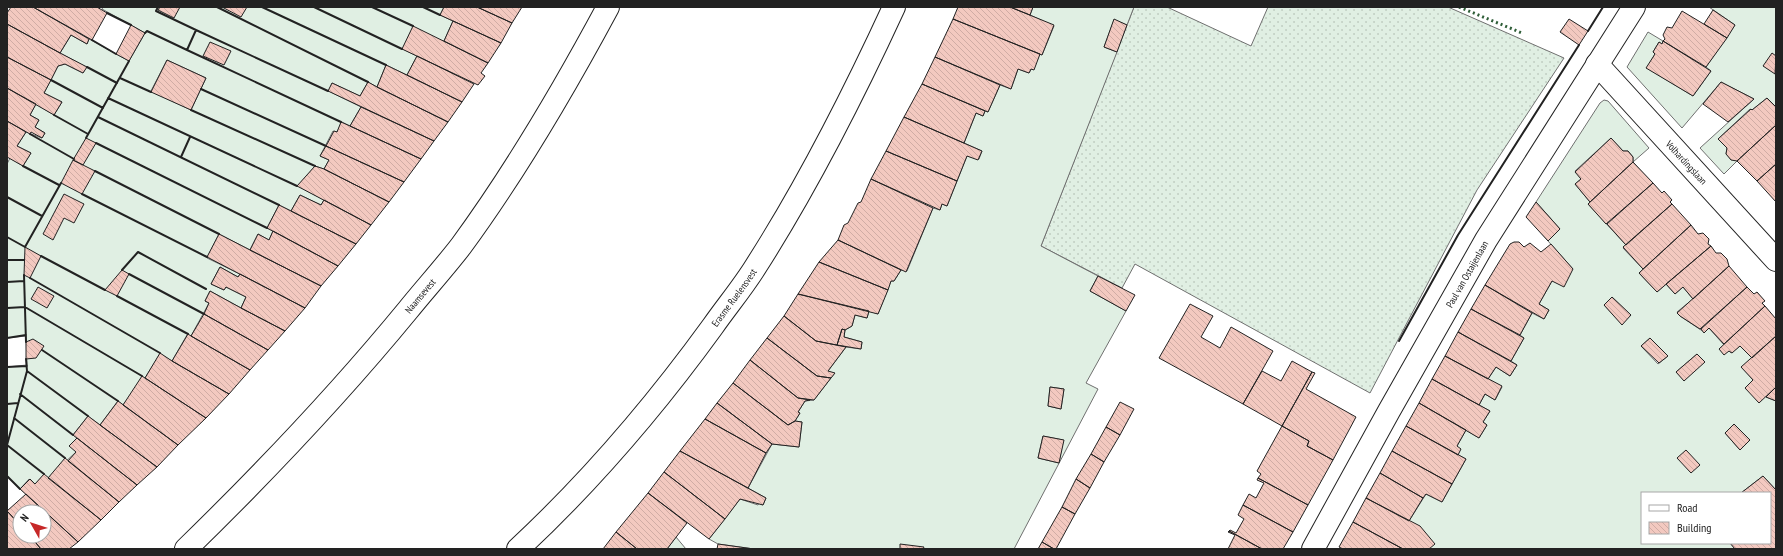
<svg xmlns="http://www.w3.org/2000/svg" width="1783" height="556" viewBox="0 0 1783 556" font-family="'PT Sans Narrow',sans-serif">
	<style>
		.grass { fill: url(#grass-dots); stroke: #6f6f6f }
		.garden { fill: #e0efe3; stroke: #6f6f6f; fill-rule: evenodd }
		.building { fill: url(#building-back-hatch); stroke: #222 }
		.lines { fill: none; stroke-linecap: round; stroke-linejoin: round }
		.street-casing { stroke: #222; stroke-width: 24 }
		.secondary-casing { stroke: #222; stroke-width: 24 }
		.street { stroke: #fff; stroke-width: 22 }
		.secondary { stroke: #fff; stroke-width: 22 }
		.hedge { stroke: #2f5e38; stroke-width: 3; stroke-dasharray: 2 3; stroke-linecap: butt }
		.wall { stroke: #222; stroke-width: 2 }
		.labels { text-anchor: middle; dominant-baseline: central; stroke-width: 3; stroke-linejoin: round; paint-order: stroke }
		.street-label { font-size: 10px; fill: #222; stroke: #fff }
	</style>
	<defs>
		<pattern id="grass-dots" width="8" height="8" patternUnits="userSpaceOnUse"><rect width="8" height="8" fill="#e0efe3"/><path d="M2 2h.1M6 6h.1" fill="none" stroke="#c0cdc2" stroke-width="1.8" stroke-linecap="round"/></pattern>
		<pattern id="building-back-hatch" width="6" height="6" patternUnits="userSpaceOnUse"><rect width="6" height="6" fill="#f3c9c0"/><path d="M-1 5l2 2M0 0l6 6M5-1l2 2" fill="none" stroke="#d0aca5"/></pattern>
	</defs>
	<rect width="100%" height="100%" fill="#fff"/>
	<!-- grass -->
	<path class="grass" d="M1134,7H1167L1251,46L1268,7H1448L1564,58L1477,190L1370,393L1135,264L1122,288L1041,246Z"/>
	<!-- garden -->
	<path class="garden" d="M103,7H444L440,15L453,21L444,41L403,49L417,56L407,75L386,65L377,87L368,82L360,96L332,83L329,91L361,107L350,126L342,122L337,132L333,131L320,156L329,160L324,169L315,166L298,186L324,200L321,205L300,195L291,211L279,205L267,228L273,231L269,240L258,234L250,250L219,234L207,258L240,274L238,277L220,267L211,284L224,290L226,287L246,297L241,308L210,291L205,301L209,303L191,336L187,335L172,361L160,354L145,378L123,405L118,401L100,425L88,416L73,435L77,438L70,446L76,452L48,478L44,475L35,484L29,479L20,489L7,476V367L27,365L26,336L7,338V164L10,158L23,166L31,153L17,146L26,132L42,138L45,133L35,127L39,120L30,115L36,104L54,115L62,102L44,93L58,66L65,64L83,73L86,67L60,53L71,35L87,44L89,39L129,61L145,33L102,9ZM167,60L206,78L191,110L151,91Z
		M1033,7H1134L1127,25L1114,20L1104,47L1117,52L1041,246L1098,276L1090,291L1126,311L1086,383L1098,389L1014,549H754L718,544L709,539L740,499L758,505L759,503L763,505L766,498L748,488L772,444L799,447L802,422L795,421L800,413L798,412L805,401L814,400L834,374L828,371L846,347L861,349L862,342L844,337L845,330L852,326L855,315L867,318L869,311L878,314L891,281H894L901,270L907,271L933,208L940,210L942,204L947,206L967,156L979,159L982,151L964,143L976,113L983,116L985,111L988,112L1000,85L1011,89L1018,69L1029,73L1040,54L1042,55L1054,26L1030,15ZM1050,387L1064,389L1061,409L1048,406ZM1043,436L1063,440L1059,463L1038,458Z
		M1709,7H1776V107L1767,98L1752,110L1750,109L1718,139L1727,148L1726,154L1737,161L1724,174L1700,148L1754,99L1721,82L1682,128L1627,67L1648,32L1663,41L1662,44L1659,42L1653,52L1655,54L1647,68L1693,96L1711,71L1706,67L1735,25Z
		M1604,100L1608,101L1649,148L1633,162V157L1628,151H1623L1611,138L1575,171L1581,179L1575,184L1590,202L1588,204L1626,245L1623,248L1643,269L1639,273L1657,292L1666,284L1675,294L1683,287L1693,299L1677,312L1680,316L1704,332L1709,328L1731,353L1740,346L1752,358L1753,380L1766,397L1776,401V490L1763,476L1741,493H1642V543H1730L1735,549H1429L1409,521L1426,494L1442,502L1466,459L1458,455L1457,446L1466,430L1479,438L1487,425L1483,422L1490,411L1479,405L1485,394L1495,400L1502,387L1488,379L1496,367L1510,376L1517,365L1511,361L1524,338L1520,335L1532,313L1544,319L1549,310L1539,304L1552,281L1573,269L1548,241L1560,229L1536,202L1600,103ZM1612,297L1631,315L1622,324L1604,305ZM1650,338L1668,356L1658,364L1641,346ZM1697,354L1704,362L1684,380L1676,372ZM1734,425L1750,440L1740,450L1725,433Z
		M676,537L686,549H667Z"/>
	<!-- building -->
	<path class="building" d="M11,7H33L89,39L87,44L71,35L60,53L7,24V13Z
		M33,7H97L107,13L92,40Z
		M160,7H180L174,18L158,10Z
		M222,7H247L241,17Z
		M444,7H477L512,23L501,43L440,15Z
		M477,7H522L512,23Z
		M958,7H1010L1054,25L1042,55L953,19Z
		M1010,7H1033L1030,15Z
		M1713,10L1735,25L1727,38L1704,24Z
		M1682,11L1727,38L1706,67L1663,41L1665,39L1663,35L1667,27L1672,28Z
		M953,19L1040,54L1034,70L1031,69L1029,73L1018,69L1011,89L935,57Z
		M1114,19L1127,25L1117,52L1104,47Z
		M1569,19L1588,31L1579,45L1560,32Z
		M453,21L501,43L488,63L444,41Z
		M7,24L60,53L87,67L83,73L65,64L58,66L51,80L7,57Z
		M131,25L145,33L129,61L116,54Z
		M413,26L488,63L481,73L485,76L478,85L402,49Z
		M1663,41L1711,71L1693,96L1646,68L1655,54L1653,52L1659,42L1662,44Z
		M210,42L231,51L224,65L203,56Z
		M1772,53L1776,56L1775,74L1763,66Z
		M417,56L474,84L462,102L407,75Z
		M7,57L51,80L44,93L62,102L54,115L7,88Z
		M935,57L1000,85L988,112L922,84Z
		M167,60L206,78L191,110L151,92Z
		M386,65L419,81L462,102L448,122L377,87Z
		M368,82L377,87L448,122L434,141L328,91L332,83L360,96Z
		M1721,82L1754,99L1728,122L1703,104Z
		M922,84L985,111L983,116L976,113L964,143L904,117Z
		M7,88L36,104L30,115L39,120L35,127L45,133L42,138L31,132L30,134L7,121Z
		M1767,98L1776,107V125L1737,161L1731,160L1726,154L1727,148L1718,139L1751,109L1752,110Z
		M361,107L434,141L421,159L350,126Z
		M904,117L982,151L978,160L967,156L957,181L886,151Z
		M7,121L26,132L17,146L31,153L23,166L7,157Z
		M341,122L350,126L421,159L404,182L326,146L334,131L337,132Z
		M1776,125V164L1757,181L1737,161Z
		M86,138L96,143L83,165L73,160Z
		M1611,138L1623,151H1628L1633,157V162L1590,202L1575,184L1581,179L1575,172Z
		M326,146L404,182L389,202L324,169L329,160L320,156Z
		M886,151L957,181L947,206L942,204L940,210L871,179Z
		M73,160L95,171L82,194L61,183Z
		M1633,162L1653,183L1606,224L1588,204Z
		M1776,164V202L1757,181Z
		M315,166L324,169L389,202L371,225L297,186Z
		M871,179L933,208L906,272L838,240L844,225L848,223L858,203L861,202Z
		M1653,183L1662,193L1664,191L1672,200L1670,202L1672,204L1626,245L1607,224Z
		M64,194L84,204L74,223L64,218L53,240L43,234Z
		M300,195L321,205L324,200L371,225L356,244L291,211Z
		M1536,202L1560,229L1548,241L1526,217Z
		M1672,204L1691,225L1643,269L1623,247Z
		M279,205L291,211L356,244L338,266L267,228Z
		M1691,225L1698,234L1703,233L1709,239L1708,244L1711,246L1657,292L1639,273Z
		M273,231L338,266L321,286L250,250L258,234L269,240Z
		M219,234L250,250L321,286L305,308L207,257Z
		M838,240L901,270L894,281H891L888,290L819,262Z
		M1514,242H1519L1524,247L1530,243L1541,252L1551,244L1573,269L1564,287L1552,281L1539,304L1549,310L1544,319L1485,285L1510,244Z
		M1711,246L1716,253H1721L1727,259L1729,266L1693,299L1683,287L1675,294L1666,284Z
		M25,247L41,256L30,278L24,275Z
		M819,262L888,290L878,314L798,294Z
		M1729,266L1747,287L1700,329L1680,316L1677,313Z
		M220,267L238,277L240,274L305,308L285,331L241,308L246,297L226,287L224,290L211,284Z
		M122,270L129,274L117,296L105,290Z
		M1098,276L1135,295L1126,311L1090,291Z
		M1485,285L1532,313L1520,335L1471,309Z
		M38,287L54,296L47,308L31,299Z
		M1747,287L1754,294L1757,292L1765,301L1762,303L1765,306L1724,344L1709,328L1704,333L1701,329Z
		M210,291L241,308L285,331L268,350L204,314L209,303L205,301Z
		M798,294L869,311L867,318L855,315L852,326L845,330L842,329L837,345L816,341L784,316Z
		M1612,297L1631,315L1622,325L1604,305Z
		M1190,304L1213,316L1201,337L1220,348L1231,327L1273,351L1243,404L1159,358Z
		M1765,306L1776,319V336L1752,358L1740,346L1732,353L1729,351L1724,355L1719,349Z
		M1471,309L1524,338L1511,361L1458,332Z
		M204,314L268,350L250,370L191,336Z
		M784,316L816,341L846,347L828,371L835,373L831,378L817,376L767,338Z
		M842,329L845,330L844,337L862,342L861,349L837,345Z
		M1458,332L1517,365L1510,376L1496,367L1488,379L1445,356Z
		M188,334L191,336L250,370L229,394L172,361Z
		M1776,336V387L1759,403L1745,388L1753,380L1741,367Z
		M767,338L817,376L831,378L814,400L798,398L750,360Z
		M1650,338L1668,356L1659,363L1641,346Z
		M33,339L44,346L36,358L26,359V342Z
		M160,353L172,361L229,394L206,418L145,378Z
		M1697,354L1705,362L1684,381L1676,372Z
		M1445,356L1502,386L1495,400L1485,394L1479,405L1432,379Z
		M750,360L798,398L810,400L805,401L798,412L800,413L795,421L788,425L733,383Z
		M1292,361L1312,372L1282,426L1243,404L1262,371L1281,381Z
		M1312,372L1315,373L1306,389L1356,417L1333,460L1307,446L1309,441L1282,426Z
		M142,376L206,418L178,445L123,405Z
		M1432,379L1490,411L1483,422L1487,425L1479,438L1419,403Z
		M733,383L788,425L795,421L802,422L799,447L772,444L717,403Z
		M1050,387L1064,389L1061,409L1048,406Z
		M1776,387V401L1766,397Z
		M118,401L178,445L157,467L100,425Z
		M1120,402L1134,409L1120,435L1106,427Z
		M717,403L772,444L766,453L705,419Z
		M1419,403L1466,430L1457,446L1461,449L1458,455L1406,426Z
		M88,416L100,425L157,467L137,485L73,435Z
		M705,419L766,453L748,488L680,451Z
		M1734,424L1750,440L1740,450L1725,433Z
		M1282,426L1309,441L1307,446L1333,460L1308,505L1258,478L1261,474L1257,471Z
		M1406,426L1466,459L1452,484L1392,451Z
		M1106,427L1120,435L1104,462L1091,454Z
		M1043,436L1064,440L1059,463L1038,458Z
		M77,438L137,485L119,502L68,461L76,452L69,446Z
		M1686,450L1700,465L1691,473L1677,458Z
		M680,451L766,498L763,505L740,499L725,519L664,472Z
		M1392,451L1452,484L1442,502L1426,494L1423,498L1380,473Z
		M1091,454L1104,462L1090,488L1076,479Z
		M65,458L119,502L101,520L48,478Z
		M664,472L725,519L709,539L648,493Z
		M1380,473L1423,498L1409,521L1366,498Z
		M44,474L101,520L78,542L20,489L30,479L35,484Z
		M1763,476L1776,490V549H1735L1730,543H1770V493H1741Z
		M1258,478L1308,505L1293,532L1243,505L1249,494L1256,498L1264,483L1257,480Z
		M1076,479L1090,488L1075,514L1062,507Z
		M648,493L687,523L667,549H637L616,532Z
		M26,494L78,542L69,549H41L30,536H44V512H20V525L7,511Z
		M1366,498L1420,526L1435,544L1429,549H1403L1353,522Z
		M1243,505L1293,532L1283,549H1262L1229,531L1230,530L1236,533L1244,519L1238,515Z
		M1062,507L1075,514L1056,549H1054L1042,542Z
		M7,511L20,525V536H30L41,549H7Z
		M1353,522L1403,549H1343L1339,547Z
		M1229,531L1262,549H1228L1235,535L1228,532Z
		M616,532L637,549H603Z
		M1042,542L1054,549H1038Z
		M718,544L754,549H717Z
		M900,544L924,547L923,549H900Z"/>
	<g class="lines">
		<defs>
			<g id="street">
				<path id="s1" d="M1597,64L1776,260"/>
				<path id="s2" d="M1313,549L1389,411L1486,240L1634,7"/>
			</g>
			<g id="secondary">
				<path id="s3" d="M186,549C264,473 339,394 408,310C425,289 444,268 461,246C516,171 564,89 608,7"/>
				<path id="s4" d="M518,549C590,482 655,406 713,326C727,306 743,287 756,266C809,183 853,96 894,7"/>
			</g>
		</defs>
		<!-- street casing -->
		<use href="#street" class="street-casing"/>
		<!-- secondary casing -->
		<use href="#secondary" class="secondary-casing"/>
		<!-- street -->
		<use href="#street" class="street"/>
		<!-- secondary -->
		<use href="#secondary" class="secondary"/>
		<!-- hedge -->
		<path class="hedge" d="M1459,7L1522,33"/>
		<!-- wall -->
		<path class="wall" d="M217,7L368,82
			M262,7L386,65
			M314,7L402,49
			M372,7L413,26
			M423,7L440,15
			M107,13L131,25
			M196,30L328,91
			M1588,31L1603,7
			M145,33L147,31L187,50L196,30L156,11L158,7
			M92,40L116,54
			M187,50L341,122
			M87,67L117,83
			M120,78L151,92
			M51,80L103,108
			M201,89L326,146
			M108,98L297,186
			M191,110L315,166
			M54,115L88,134
			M98,117L279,205
			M30,134L74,159
			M86,138L129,61
			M96,143L267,228
			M181,157L190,137
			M23,166L59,185
			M95,171L219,234
			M82,194L207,257
			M7,197L42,216
			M7,237L25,247L61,183
			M41,256L105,290
			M7,260H24
			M122,270L138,252L206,289
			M129,274L204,314
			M24,275L26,342
			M30,278L160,353
			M7,282L24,281
			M117,296L188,334
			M7,308L25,307L142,376
			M7,338L26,335
			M1399,341L1458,235L1579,45
			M42,350L118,401
			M7,367L27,366
			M27,371L88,416
			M20,394L73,435
			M7,404L18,403
			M14,418L65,458
			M7,445L27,371L26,359
			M7,445L44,474
			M7,476L20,489"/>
	</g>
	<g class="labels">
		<!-- street labels -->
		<g class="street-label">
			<text stroke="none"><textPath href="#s1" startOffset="133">Volhardingslaan</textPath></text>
			<text stroke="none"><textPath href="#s2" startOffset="315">Paul van Ostaijenlaan</textPath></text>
			<text stroke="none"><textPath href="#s3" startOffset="345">Naamsevest</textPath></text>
			<text stroke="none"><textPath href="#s4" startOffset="332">Erasme Ruelensvest</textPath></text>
		</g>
	</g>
	<!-- border -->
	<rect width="1783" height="556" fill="none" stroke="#222222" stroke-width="16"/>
	<!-- legend -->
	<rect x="1641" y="492" width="130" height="52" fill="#ffffff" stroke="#a7a7a7"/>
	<rect x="1649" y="505" width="20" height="6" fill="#ffffff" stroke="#a7a7a7"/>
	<text x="1677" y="512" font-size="12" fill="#222222">Road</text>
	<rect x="1649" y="522" width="20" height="12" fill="url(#building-back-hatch)" stroke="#a7a7a7"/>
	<text x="1677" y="532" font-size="12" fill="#222222">Building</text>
	<!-- north arrow -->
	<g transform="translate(32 524) rotate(309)"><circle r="19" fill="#ffffff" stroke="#a7a7a7"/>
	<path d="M0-3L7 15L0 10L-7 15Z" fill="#c62828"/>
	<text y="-6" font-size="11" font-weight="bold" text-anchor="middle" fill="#222222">N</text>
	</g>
</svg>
